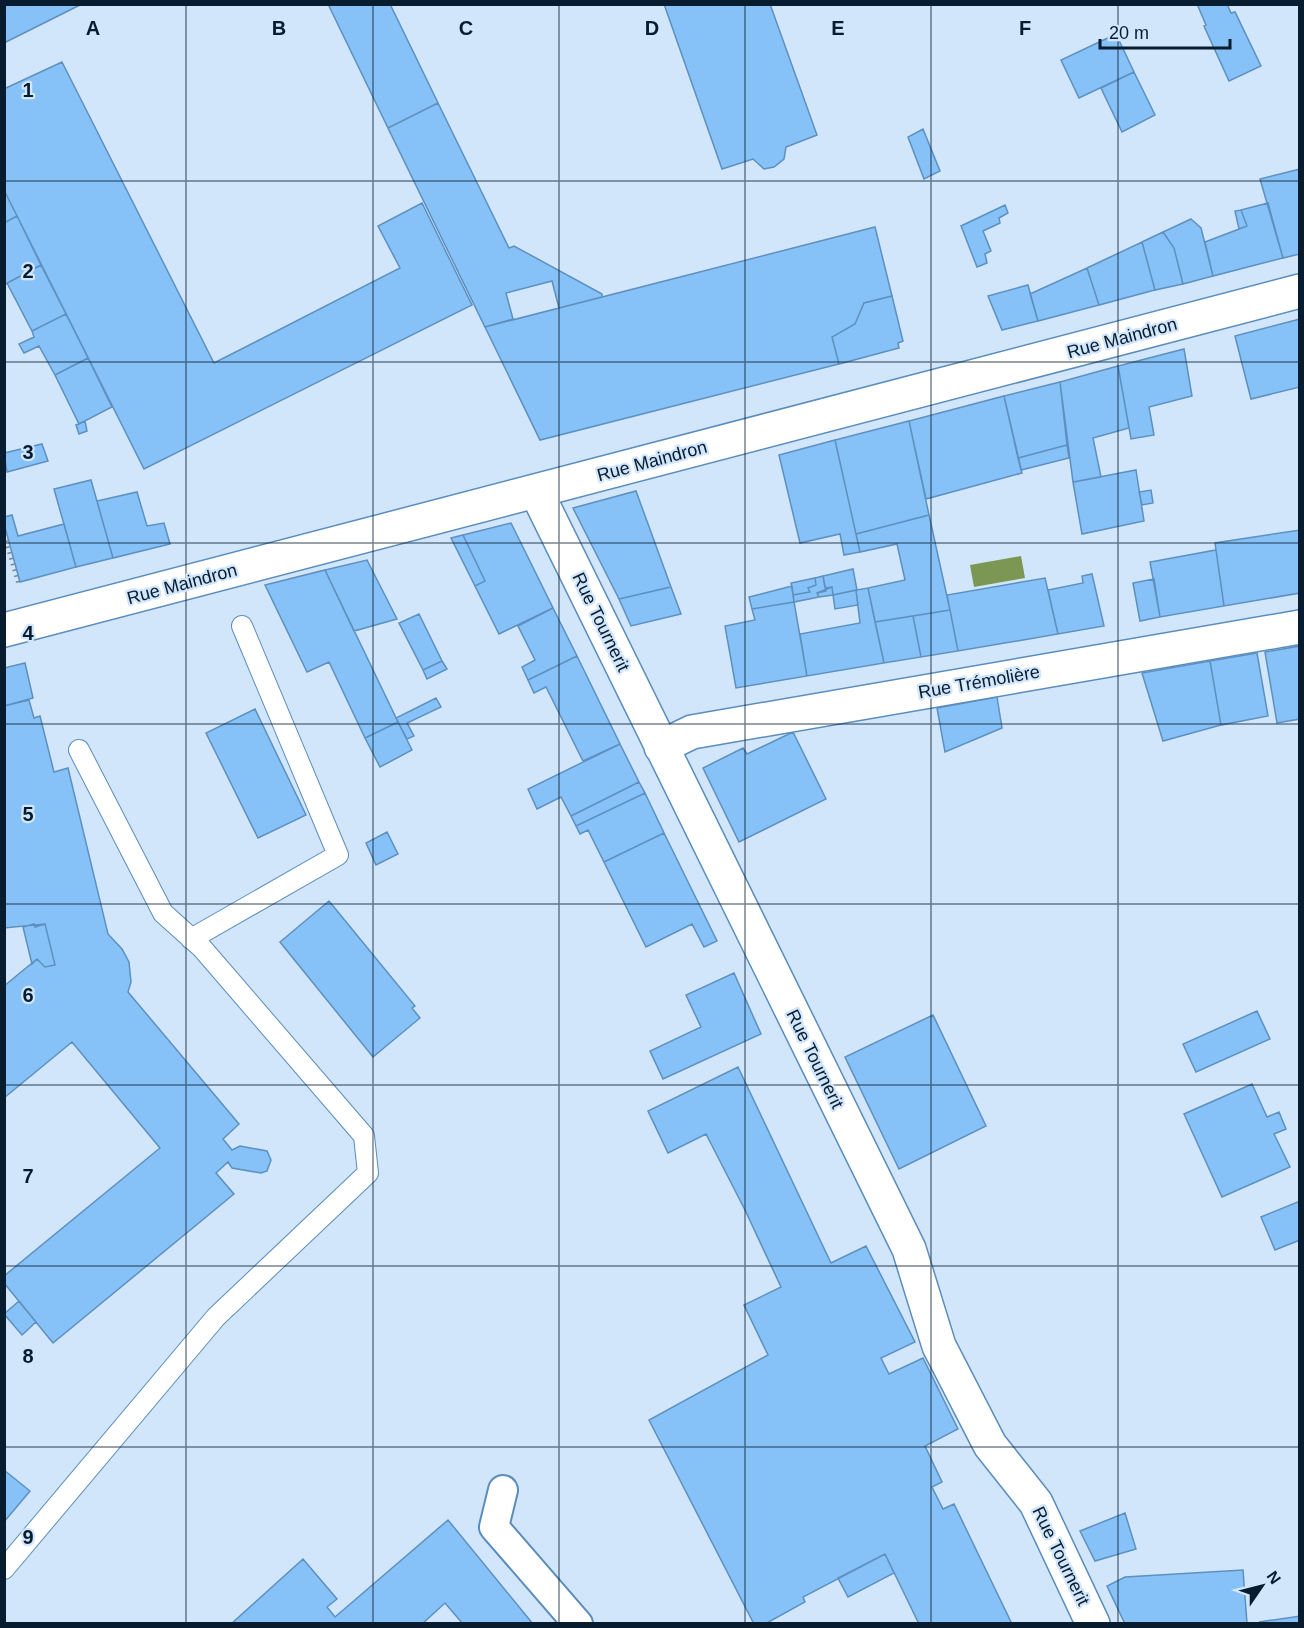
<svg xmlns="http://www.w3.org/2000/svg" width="1304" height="1628" viewBox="0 0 1304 1628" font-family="Arial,sans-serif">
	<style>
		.water { fill: #7b9753 }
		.building { fill: #86c1f7; stroke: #5d90bf; stroke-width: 1.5 }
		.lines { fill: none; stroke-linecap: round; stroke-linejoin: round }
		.service-casing { stroke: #5a8dbc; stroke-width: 22 }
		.pedestrian-casing { stroke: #5a8dbc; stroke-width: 32 }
		.minor-casing { stroke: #5a8dbc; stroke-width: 36 }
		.path { stroke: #73889c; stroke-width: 4; stroke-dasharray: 1.5 4.5; stroke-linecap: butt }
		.service { stroke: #fff; stroke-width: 20 }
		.pedestrian { stroke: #fff; stroke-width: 28 }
		.minor { stroke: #fff; stroke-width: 33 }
		.grid { fill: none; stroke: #071c2f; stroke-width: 1.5; stroke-opacity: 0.55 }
		.labels { text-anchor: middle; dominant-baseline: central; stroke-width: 4.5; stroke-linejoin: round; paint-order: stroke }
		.street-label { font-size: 18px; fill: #071c2f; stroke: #d1e6fb }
		.grid-label { font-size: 20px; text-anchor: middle; font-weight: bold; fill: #071c2f; stroke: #d1e6fb; stroke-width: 4.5; stroke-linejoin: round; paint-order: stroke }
	</style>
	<rect width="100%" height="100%" fill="#d1e6fb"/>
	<!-- water -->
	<path class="water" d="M1021,556L1025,578L974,587L970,565Z"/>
	<!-- building -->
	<path class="building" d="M4,4H82L4,43Z
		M328,4H390L438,103L388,128Z
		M664,4H770L817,135L786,147L784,159L774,167L764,169L753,159L722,169Z
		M1197,4H1227L1231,13L1235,12L1261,66L1229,81L1204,26L1206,25Z
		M1116,34L1134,72L1079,98L1061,60Z
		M62,62L214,363L400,268L378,226L422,203L472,305L144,469L4,190V85L6,88Z
		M1134,72L1155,115L1122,132L1101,88Z
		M438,103L509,248L514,246L602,294V297L559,308L552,281L506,293L513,319L485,327L388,128Z
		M923,129L940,171L924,179L908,137Z
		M1300,169V254L1283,258L1260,179Z
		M4,190L17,216L4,223Z
		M1268,203L1283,258L1213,276L1205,242L1247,226L1241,210Z
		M1005,205L1008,213L999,218L1000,223L983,231L991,251L985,254L987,263L977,267L961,226Z
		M1241,210L1247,226L1239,229L1235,211Z
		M17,216L41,265L4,285V223Z
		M1191,219L1201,228L1213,276L1183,284L1174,248L1163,232Z
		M875,227L892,296L864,303L855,324L832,337L839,364L540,440L485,327Z
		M1163,232L1174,248L1183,284L1155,290L1142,242Z
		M1142,242L1155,290L1099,305L1087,268Z
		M41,265L66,314L32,331L7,283Z
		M1087,268L1099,305L1038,321L1030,294Z
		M1028,285L1038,321L1002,330L988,296Z
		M892,296L903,341L898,343L899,348L839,364L832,337L855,324L864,303Z
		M66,314L88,358L55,375L39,346L24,353L19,344L34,337L32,331Z
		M1300,319V387L1251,399L1235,336Z
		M1184,349L1192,396L1149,407L1154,435L1131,439L1118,366Z
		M88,358L112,407L79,424L55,375Z
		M1118,366L1129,428L1093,438L1101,477L1073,482L1060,382Z
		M1060,382L1067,445L1018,458L1004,396Z
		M1004,396L1022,473L926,499L909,421Z
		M85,421L87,431L79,434L76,425Z
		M909,421L929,515L856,534L835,440Z
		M835,440L860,552L844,555L840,534L800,543L779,455Z
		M42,444L48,461L7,472L4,453Z
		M1067,445L1069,458L1021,470L1018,458Z
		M1136,470L1144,521L1082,534L1073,482Z
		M91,480L113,558L76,567L54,489Z
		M1151,490L1153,503L1142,505L1139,492Z
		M636,491L671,587L619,599L573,508Z
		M137,492L147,526L164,523L170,544L113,558L97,501Z
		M12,515L18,536L64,524L76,567L20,582L4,524V517Z
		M929,515L950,610L875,622L868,588L905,580L897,544L860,552L856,534Z
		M511,523L553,608L499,634L475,586L485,581L463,535Z
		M1300,530V593L1224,606L1215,543Z
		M463,535L485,581L475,586L451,538Z
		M1216,550L1224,606L1160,617L1150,562Z
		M367,560L397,619L354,631L325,570Z
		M853,569L857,590L833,595L832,587L825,588L823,576Z
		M325,570L398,722L365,738L329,662L307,672L265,585Z
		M1092,574L1104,626L1058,634L1048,590L1083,583L1082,576Z
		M823,576L826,591L817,593L819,597L794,602L793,595L810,592L808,588L816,585L815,578Z
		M815,578L816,585L808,588L810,592L793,595L791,583Z
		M1045,578L1058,634L958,651L947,595Z
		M1154,579L1160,617L1140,621L1133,583Z
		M792,586L794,602L752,609L749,597Z
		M671,587L681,614L631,626L619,599Z
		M832,587L833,595L819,597L817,593Z
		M868,588L884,663L807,676L800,634L860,623L856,590Z
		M856,590L858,605L835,609L833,595Z
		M794,602L807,676L736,688L725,626L755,620L752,609Z
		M553,608L577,656L528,680L522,667L535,660L518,626Z
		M950,610L958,651L921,657L913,616Z
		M419,614L442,661L423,670L399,623Z
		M913,616L921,657L884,663L875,622Z
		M1300,646V719L1277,723L1265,652Z
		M1257,653L1268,716L1221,725L1210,661Z
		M577,656L620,744L583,761L546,687L534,693L528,680Z
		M442,661L447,669L427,679L423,670Z
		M1210,661L1221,725L1163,741L1142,673Z
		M25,663L33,698L4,706V668Z
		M997,697L1002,728L945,752L937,708Z
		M436,698L441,707L407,723L414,736L407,739L396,718Z
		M29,700L34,718L40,716L54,772L68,768L108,934L122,949L129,962L131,982L128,992L239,1124L223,1139L232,1150L240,1146L267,1151L271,1160L267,1171L261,1173L232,1168L228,1162L216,1173L234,1194L53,1343L4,1283V1276L160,1148L72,1042L4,1098V986L37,959L45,967L55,965L45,924L4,928V706Z
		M255,709L306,815L258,838L206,733Z
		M398,722L412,750L380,767L365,738Z
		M793,732L826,799L739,842L703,768L743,748L747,754Z
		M620,744L639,782L571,816L561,797L537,809L528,789Z
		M639,782L645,793L576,826L571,816Z
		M645,793L664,833L604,862L588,830L580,834L576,826Z
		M387,832L398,854L376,865L366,843Z
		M664,833L717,941L704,947L692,924L646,947L604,862Z
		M329,901L415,1006L412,1008L420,1018L373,1057L280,942Z
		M34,924L35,927L45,924L55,965L45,967L37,959L32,964L23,927Z
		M734,973L761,1034L663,1079L650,1051L701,1027L686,995Z
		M1257,1011L1270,1039L1196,1072L1183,1044Z
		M933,1015L986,1126L899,1169L845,1057Z
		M738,1067L831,1263L866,1246L915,1342L881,1358L889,1374L923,1358L958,1429L925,1446L942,1482L932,1487L943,1509L954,1504L1012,1624H919L885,1554L803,1597L805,1602L765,1624H754L649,1420L768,1355L744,1305L781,1287L745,1210L706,1134L668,1153L648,1111Z
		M1252,1084L1267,1117L1279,1112L1286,1129L1274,1134L1290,1167L1222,1197L1184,1114Z
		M1300,1201V1240L1275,1250L1261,1217Z
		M19,1301L36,1322L22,1335L4,1314Z
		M4,1470L30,1491L4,1522Z
		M1125,1513L1136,1549L1095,1561L1080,1531Z
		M448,1520L533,1624H463L445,1603L422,1624H231L303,1559L337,1599L327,1607L335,1617Z
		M885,1554L894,1573L848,1597L838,1578Z
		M1243,1570L1247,1623L1125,1624L1107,1586L1125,1577Z
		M1300,1616V1624L1259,1622Z"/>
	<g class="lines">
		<defs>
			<path id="service" d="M191,939L338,855L242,626
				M4,1569L216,1317L368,1173L364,1136L202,948L163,913L79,750"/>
			<path id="pedestrian" d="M503,1490L494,1527L578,1624"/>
			<path id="minor" d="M536,491L909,1249L939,1346L990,1445L1036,1503L1093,1624
				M4,630L1300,291
				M661,747L692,732L1300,627"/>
		</defs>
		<!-- service casing -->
		<use href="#service" class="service-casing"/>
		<!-- pedestrian casing -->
		<use href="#pedestrian" class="pedestrian-casing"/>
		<!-- minor casing -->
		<use href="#minor" class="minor-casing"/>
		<!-- path -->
		<path class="path" d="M4,535L19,586"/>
		<!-- service -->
		<use href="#service" class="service"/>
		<!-- pedestrian -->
		<use href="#pedestrian" class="pedestrian"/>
		<!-- minor -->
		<use href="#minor" class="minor"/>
	</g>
	<!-- grid -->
	<path class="grid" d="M186,4V1624M373,4V1624M559,4V1624M745,4V1624M931,4V1624M1118,4V1624M4,181H1300M4,362H1300M4,543H1300M4,724H1300M4,904H1300M4,1085H1300M4,1266H1300M4,1447H1300"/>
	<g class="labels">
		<!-- street labels -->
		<g class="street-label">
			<text transform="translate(1122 338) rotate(-15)">Rue Maindron</text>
			<text transform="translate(652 461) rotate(-15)">Rue Maindron</text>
			<text transform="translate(182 584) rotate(-15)">Rue Maindron</text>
			<text transform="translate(601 622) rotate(64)">Rue Tournerit</text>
			<text transform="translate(979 682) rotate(-10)">Rue Trémolière</text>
			<text transform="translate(815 1059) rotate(64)">Rue Tournerit</text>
			<text transform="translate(1061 1556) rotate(64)">Rue Tournerit</text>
		</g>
	</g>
	<g class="grid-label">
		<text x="93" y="35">A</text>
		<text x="279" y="35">B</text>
		<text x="466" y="35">C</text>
		<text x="652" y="35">D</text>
		<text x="838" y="35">E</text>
		<text x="1025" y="35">F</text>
		<text x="28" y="97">1</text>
		<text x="28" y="278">2</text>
		<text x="28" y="459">3</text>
		<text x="28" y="640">4</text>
		<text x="28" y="821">5</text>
		<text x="28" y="1002">6</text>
		<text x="28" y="1183">7</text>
		<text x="28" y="1363">8</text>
		<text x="28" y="1544">9</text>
	</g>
	<!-- border -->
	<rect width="1304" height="1628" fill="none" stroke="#071c2f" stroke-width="12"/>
	<!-- north arrow -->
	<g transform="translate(1262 1586) rotate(55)" stroke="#d1e6fb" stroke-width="4.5" paint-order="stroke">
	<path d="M0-4.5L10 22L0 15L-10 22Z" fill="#071c2f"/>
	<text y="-9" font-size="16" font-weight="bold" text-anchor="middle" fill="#071c2f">N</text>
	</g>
	<!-- scale -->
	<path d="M1100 39v9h130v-9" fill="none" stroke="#071c2f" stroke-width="3"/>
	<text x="1109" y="39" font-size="18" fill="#071c2f" stroke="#d1e6fb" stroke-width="4.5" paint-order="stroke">20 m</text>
</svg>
